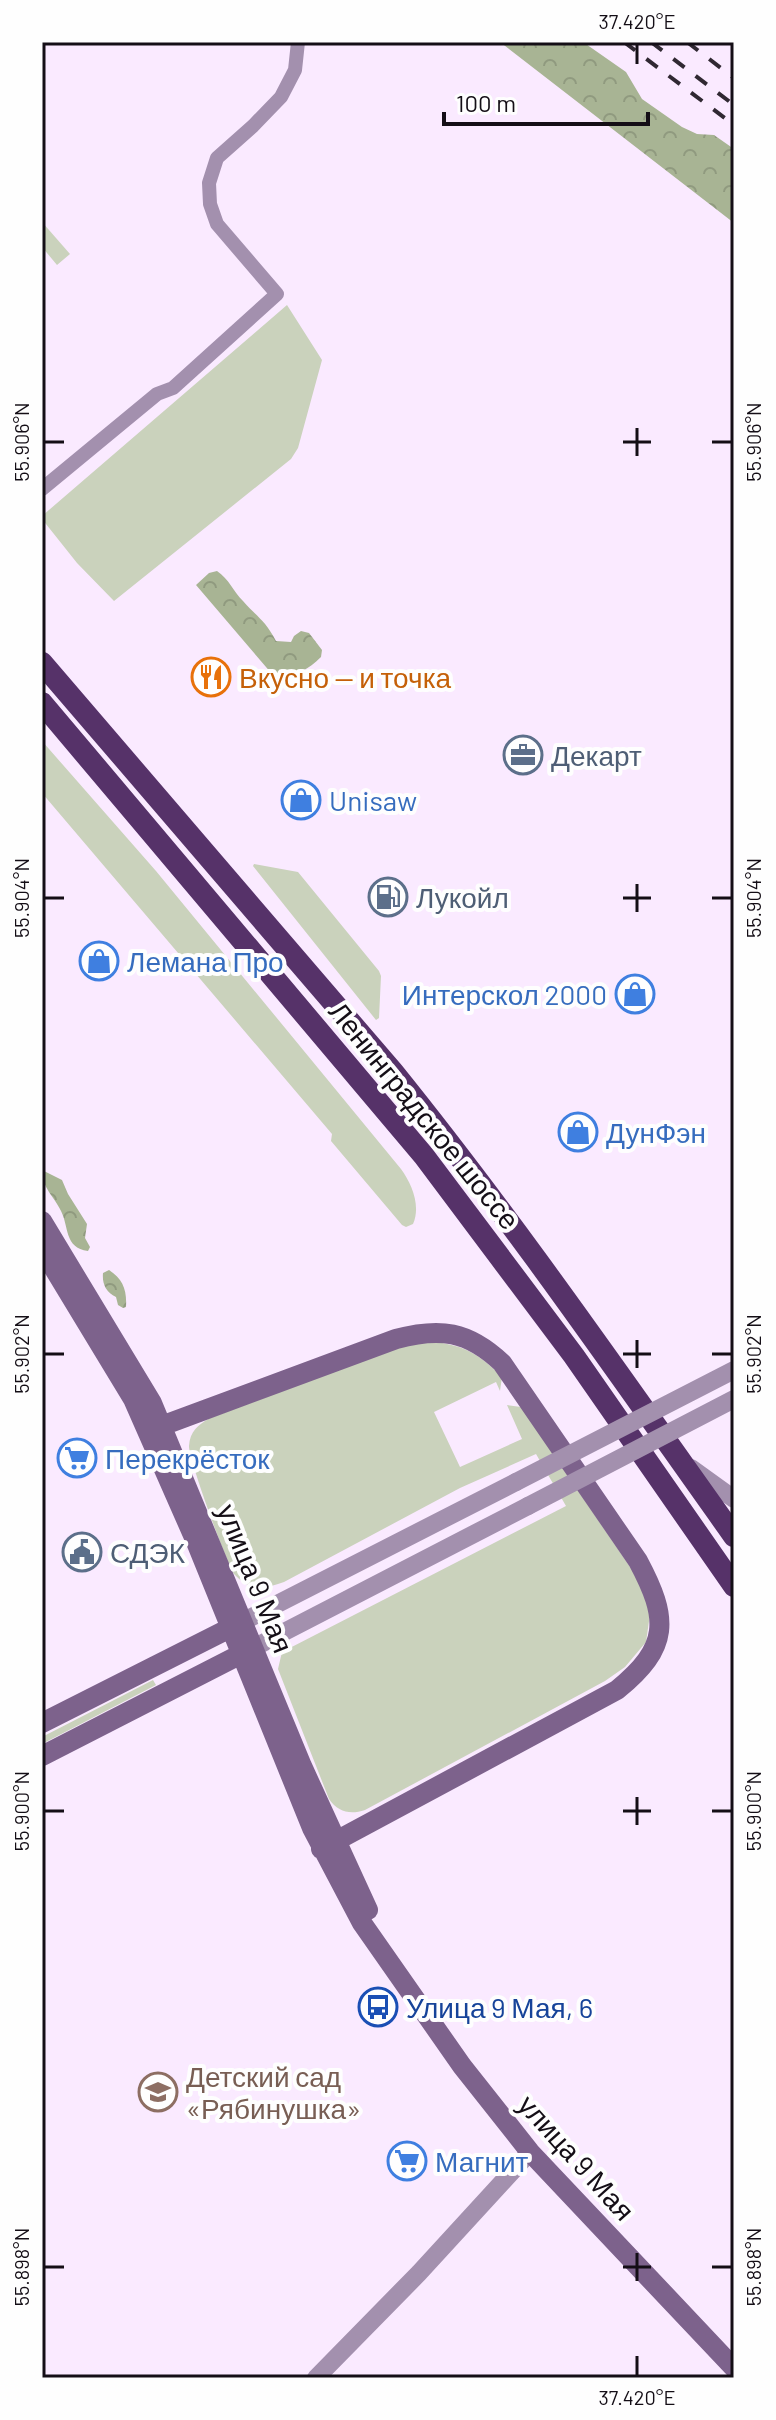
<svg xmlns="http://www.w3.org/2000/svg" width="776" height="2420" viewBox="0 0 776 2420" font-family="Barlow,sans-serif">
	<style>
		.green { fill: #cad2bc }
		.forest { fill: url(#forest-crowns) }
		.lines { fill: none; stroke-linecap: round; stroke-linejoin: round }
		.minor { stroke: #a390ae; stroke-width: 14 }
		.tertiary { stroke: #a390ae; stroke-width: 18 }
		.secondary { stroke: #7d628c; stroke-width: 20 }
		.trunk { stroke: #563269; stroke-width: 22 }
		.rail { stroke: #302832; stroke-width: 4; stroke-dasharray: 14 14; stroke-linecap: butt }
		.tertiary-bridge { stroke: #a390ae; stroke-width: 18 }
		.ticks { fill: none; stroke: #140e16; stroke-width: 3 }
		.labels { text-anchor: middle; dominant-baseline: central; stroke-width: 8; stroke-linejoin: round; paint-order: stroke }
		.food-label { font-size: 28px; fill: #c56008; stroke: #fefefe; text-anchor: start }
		.service-label { font-size: 28px; fill: #4e5e75; stroke: #fefefe; text-anchor: start }
		.shop-label { font-size: 28px; fill: #366cbe; stroke: #fefefe; text-anchor: start }
		.street-label { font-size: 28px; fill: #140e16; stroke: #fefefe }
		.transit-label { font-size: 28px; fill: #164399; stroke: #fefefe; text-anchor: start }
		.education-label { font-size: 28px; fill: #785e54; stroke: #fefefe; text-anchor: start }
		.neatline { fill: none; stroke: #140e16; stroke-width: 3 }
		.ticks-label { font-size: 20px; text-anchor: middle; fill: #140e16 }
	</style>
	<defs>
		<pattern id="forest-crowns" width="20" height="18" patternUnits="userSpaceOnUse" patternTransform="scale(2)"><rect width="20" height="18" fill="#a8b494"/><path d="M2 6a3 3 0 1 1 6 0M12 15a3 3 0 1 1 6 0" fill="none" stroke="#909a7f"/></pattern>
	</defs>
	<rect width="100%" height="100%" fill="#faeaff"/>
	<!-- green -->
	<path class="green" d="M42,222L70,254L57,265L42,247Z
		M287,305L322,360L298,448L291,459L114,601L77,563L42,519V516Z
		M42,741L156,871L401,1169C412,1184 421,1206 413,1224L406,1227L402,1225L331,1141L332,1134L42,793Z
		M254,864L298,872L379,971L381,976L379,1018L376,1020L253,866Z
		M426,1341C461,1344 478,1352 502,1377L500,1391L496,1382L434,1412L460,1467L522,1439L507,1405L521,1407L639,1580L650,1614L646,1642L625,1667L605,1681L365,1810C350,1815 338,1812 329,1799L278,1669L282,1652L566,1506L536,1454L460,1488L284,1582C270,1587 256,1591 243,1582C241,1581 235,1575 234,1574C226,1562 188,1457 189,1446C190,1431 198,1425 210,1418L394,1349Z
		M153,1680L156,1685L42,1744V1737Z"/>
	<!-- forest -->
	<path class="forest" d="M500,42H583L626,72L642,99L682,127L697,134L714,135L734,149V223Z
		M217,571C229,579 233,591 243,601C257,617 265,620 276,641L291,642L294,636L301,631L309,633L322,650L321,657C305,673 294,676 272,674L196,585L209,573Z
		M42,1170L62,1180L68,1194L87,1224L85,1238L90,1247L88,1251C64,1248 69,1226 61,1211C54,1196 42,1188 42,1170Z
		M109,1270C123,1279 127,1290 126,1307L123,1308L118,1305L116,1297C106,1292 102,1284 103,1273Z"/>
	<g class="lines">
		<!-- minor -->
		<path class="minor" d="M42,489L157,394L173,388L277,294L217,224L210,204L209,183L217,158L253,126L281,97L295,70L298,42"/>
		<!-- tertiary -->
		<path class="tertiary" d="M691,1468L734,1499
			M244,1621L516,1482
			M255,1647L528,1506
			M316,2378L419,2273L530,2152"/>
		<!-- secondary -->
		<path class="secondary" d="M42,1221L152,1403L302,1766L368,1910
			M42,1249L133,1399L196,1542L312,1828L362,1923L462,2066L530,2152L734,2368
			M148,1431L396,1339C440,1327 468,1331 502,1363L638,1561C669,1619 670,1647 617,1690L321,1849
			M42,1723L242,1622
			M42,1756L251,1649"/>
		<!-- trunk -->
		<path class="trunk" d="M42,663L393,1072C514,1222 622,1379 734,1536
			M42,703L424,1156L574,1356L734,1586"/>
		<!-- rail -->
		<path class="rail" d="M624,42L734,125
			M651,42L734,105
			M687,42L734,78"/>
		<!-- tertiary-bridge -->
		<path class="tertiary-bridge" d="M516,1482L734,1370
			M528,1506L734,1399"/>
	</g>
	<!-- ticks -->
	<path class="ticks" d="M637,44V64M637,428V456M44,442H64M623,442H651M712,442H732M637,884V912M44,898H64M623,898H651M712,898H732M637,1340V1368M44,1354H64M623,1354H651M712,1354H732M637,1797V1825M44,1811H64M623,1811H651M712,1811H732M637,2253V2281M44,2267H64M623,2267H651M712,2267H732M637,2356V2376"/>
	<!-- icons -->
	<defs>
		<symbol id="restaurant-ring" viewBox="-11 -11 22 22"><circle r="9.5" fill="#fefefe" stroke="#e8710a" stroke-width="1.5"/><path d="M-5-6h1v4h1v-4h1v4h1v-4h1v5L-1.5 .5V6h-2V.5L-5-1ZM5-6V6H3V1.5H1.5Q1.5-4 5-6Z" fill="#e8710a"/></symbol>
		<symbol id="office-ring" viewBox="-11 -11 22 22"><circle r="9.5" fill="#fefefe" stroke="#5c6f8a" stroke-width="1.5"/><path d="M-6-3h4V-5.5h4V-3h4V5H-6ZM-1-4.5V-3h2v-1.5ZM-6 0V1H6V0Z" fill="#5c6f8a"/></symbol>
		<symbol id="shop-ring" viewBox="-11 -11 22 22"><circle r="9.5" fill="#fefefe" stroke="#3f7fe0" stroke-width="1.5"/><path d="M-5-2.5h2.3a2.7 3.5 0 0 1 5.4 0H5L5.5 6h-11ZM-1.5-2.5h3a1.5 2.3 0 0 0-3 0Z" fill="#3f7fe0"/></symbol>
		<symbol id="fuel-ring" viewBox="-11 -11 22 22"><circle r="9.5" fill="#fefefe" stroke="#5c6f8a" stroke-width="1.5"/><path d="M-5.5-6h7V0h2V4h1.3V-2.5L3-4.5l.8-.8L6-3V5H2.5V1h-1V6h-7ZM-4.2-4.7v3.2H.2V-4.7Z" fill="#5c6f8a"/></symbol>
		<symbol id="supermarket-ring" viewBox="-11 -11 22 22"><circle r="9.5" fill="#fefefe" stroke="#3f7fe0" stroke-width="1.5"/><path d="M-6-5.5h2.5l.6 2H6L4.5 2H-2.5L-4.4-4H-6ZM-1.5 3.2a1.3 1.3 0 1 0 .1 0ZM3 3.2a1.3 1.3 0 1 0 .1 0Z" fill="#3f7fe0"/></symbol>
		<symbol id="civic-ring" viewBox="-11 -11 22 22"><circle r="9.5" fill="#fefefe" stroke="#5c6f8a" stroke-width="1.5"/><path d="M-.6-6.5H3V-4.5H.6V-3L4-1V1h2V6H-6V1h2V-1L-.6-3ZM-1.2 2.5V6h2.4V2.5Z" fill="#5c6f8a"/></symbol>
		<symbol id="bus-ring" viewBox="-11 -11 22 22"><circle r="9.5" fill="#fefefe" stroke="#1a4fb4" stroke-width="1.5"/><path d="M-5-6H5V4H4V6H2V4H-2V6H-4V4H-5ZM-3.5-4V0h7V-4ZM-3.5 1.2v1.5H-2V1.2ZM2 1.2v1.5H3.5V1.2Z" fill="#1a4fb4"/></symbol>
		<symbol id="school-ring" viewBox="-11 -11 22 22"><circle r="9.5" fill="#fefefe" stroke="#8d6e63" stroke-width="1.5"/><path d="M0-5L7-2L0 1L-7-2ZM-4 1L0 2.5L4 1V4Q0 6-4 4Z" fill="#8d6e63"/></symbol>
	</defs>
	<g fill-rule="evenodd">
		<use href="#restaurant-ring" x="189" y="655" width="44" height="44"/>
		<use href="#office-ring" x="501" y="733" width="44" height="44"/>
		<use href="#shop-ring" x="279" y="778" width="44" height="44"/>
		<use href="#fuel-ring" x="366" y="875" width="44" height="44"/>
		<use href="#shop-ring" x="77" y="939" width="44" height="44"/>
		<use href="#shop-ring" x="613" y="972" width="44" height="44"/>
		<use href="#shop-ring" x="556" y="1110" width="44" height="44"/>
		<use href="#supermarket-ring" x="55" y="1436" width="44" height="44"/>
		<use href="#civic-ring" x="60" y="1530" width="44" height="44"/>
		<use href="#bus-ring" x="356" y="1985" width="44" height="44"/>
		<use href="#school-ring" x="136" y="2070" width="44" height="44"/>
		<use href="#supermarket-ring" x="385" y="2139" width="44" height="44"/>
	</g>
	<g class="labels">
		<!-- food labels -->
		<g class="food-label">
			<text x="239" y="677">Вкусно — и точка</text>
		</g>
		<!-- service labels -->
		<g class="service-label">
			<text x="551" y="755">Декарт</text>
			<text x="416" y="897">Лукойл</text>
			<text x="110" y="1552">СДЭК</text>
		</g>
		<!-- shop labels -->
		<g class="shop-label">
			<text x="329" y="800">Unisaw</text>
			<text x="127" y="961">Лемана Про</text>
			<text x="607" y="994" text-anchor="end">Интерскол 2000</text>
			<text x="606" y="1132">ДунФэн</text>
			<text x="105" y="1458">Перекрёсток</text>
			<text x="435" y="2161">Магнит</text>
		</g>
		<!-- street labels -->
		<g class="street-label">
			<text transform="translate(425 1115) rotate(51)">Ленинградское шоссе</text>
			<text transform="translate(256 1578) rotate(68)">улица 9 Мая</text>
			<text transform="translate(577 2157) rotate(48)">улица 9 Мая</text>
		</g>
		<!-- transit labels -->
		<g class="transit-label">
			<text x="406" y="2007">Улица 9 Мая, 6</text>
		</g>
		<!-- education labels -->
		<g class="education-label">
			<text x="186" y="2076">Детский сад<tspan x="186" dy="32">«Рябинушка»</tspan></text>
		</g>
	</g>
	<!-- border -->
	<rect width="776" height="2420" fill="none" stroke="#fefefe" stroke-width="88"/>
	<!-- scale -->
	<path d="M444 112v12h204v-12" fill="none" stroke="#140e16" stroke-width="4"/>
	<text x="456" y="112" font-size="24" fill="#140e16" stroke="#fefefe" stroke-width="6" paint-order="stroke">100 m</text>
	<rect x="44" y="44" width="688" height="2332" class="neatline"/>
	<g class="ticks-label">
		<text x="637" y="29">37.420°E</text>
		<text transform="translate(22 442) rotate(-90)" y="7">55.906°N</text>
		<text transform="translate(754 442) rotate(-90)" y="7">55.906°N</text>
		<text transform="translate(22 898) rotate(-90)" y="7">55.904°N</text>
		<text transform="translate(754 898) rotate(-90)" y="7">55.904°N</text>
		<text transform="translate(22 1354) rotate(-90)" y="7">55.902°N</text>
		<text transform="translate(754 1354) rotate(-90)" y="7">55.902°N</text>
		<text transform="translate(22 1811) rotate(-90)" y="7">55.900°N</text>
		<text transform="translate(754 1811) rotate(-90)" y="7">55.900°N</text>
		<text transform="translate(22 2267) rotate(-90)" y="7">55.898°N</text>
		<text transform="translate(754 2267) rotate(-90)" y="7">55.898°N</text>
		<text x="637" y="2405">37.420°E</text>
	</g>
</svg>
